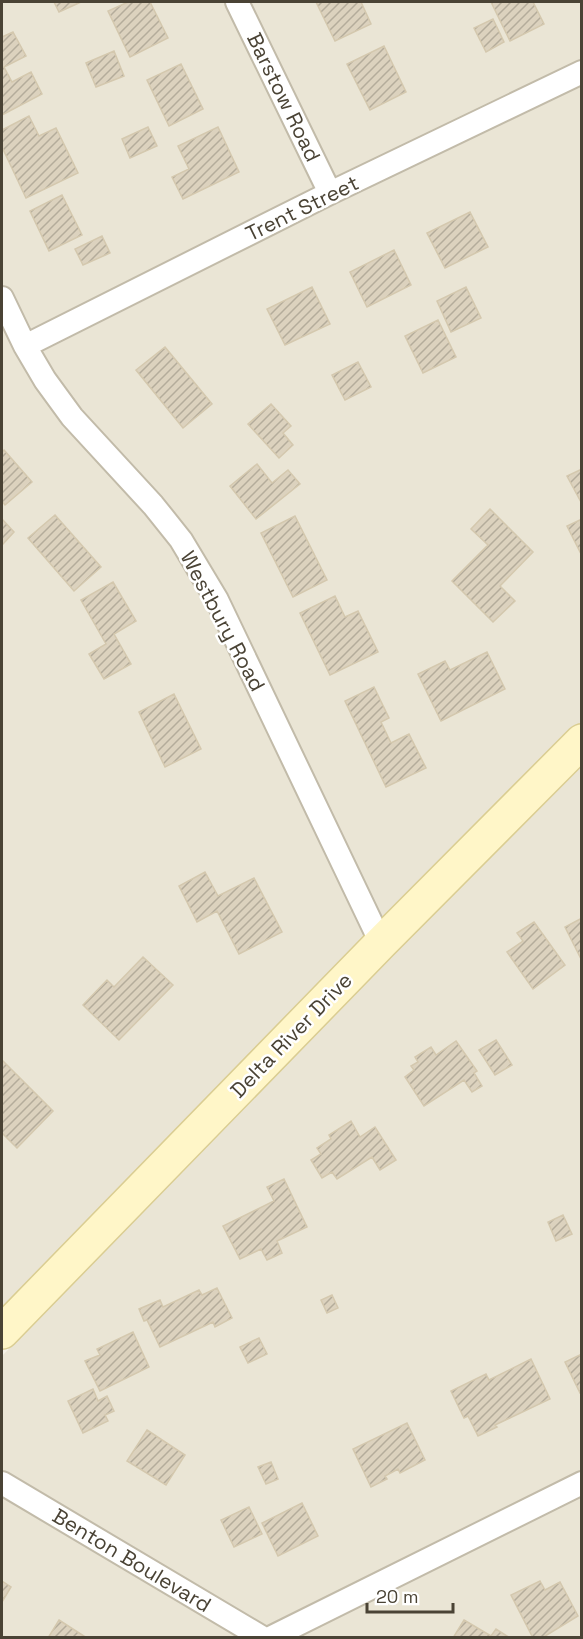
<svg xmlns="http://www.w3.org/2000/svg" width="583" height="1639" viewBox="0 0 583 1639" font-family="'Space Grotesk',sans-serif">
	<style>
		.residential { fill: #eae5d5 }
		.building { fill: url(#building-hatch); stroke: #d4c8ae; stroke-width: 1.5 }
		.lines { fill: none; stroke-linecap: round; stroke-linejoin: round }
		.street-casing { stroke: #c2bba9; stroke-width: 26 }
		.secondary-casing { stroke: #dacd92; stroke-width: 36 }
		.street { stroke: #fff; stroke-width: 22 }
		.secondary { stroke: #fff6c8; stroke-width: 33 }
		.labels { text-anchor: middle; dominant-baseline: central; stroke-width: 5; stroke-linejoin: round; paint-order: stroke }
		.street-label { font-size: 21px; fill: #4a4335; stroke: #fff }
	</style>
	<defs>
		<pattern id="building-hatch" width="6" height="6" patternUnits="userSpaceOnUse" patternTransform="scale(1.5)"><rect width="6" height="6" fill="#dcd2be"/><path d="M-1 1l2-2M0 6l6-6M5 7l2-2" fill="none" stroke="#b4ac9b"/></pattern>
	</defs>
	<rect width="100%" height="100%" fill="#f5f2e7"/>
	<!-- residential -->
	<path class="residential" d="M2,2H581V740L2,1330Z
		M581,759V1637H2V1356Z"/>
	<!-- building -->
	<path class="building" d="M54,2H81L59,12Z
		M128,2H150L168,38L130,57L108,11Z
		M316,2H361L371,24L335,41Z
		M491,2H533L544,24L510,41Z
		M493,19L504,42L486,52L474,28Z
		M13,32L26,56L4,67L12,82L31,72L42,94L2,115V37Z
		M384,46L406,92L370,110L347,64Z
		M114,51L124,76L96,87L86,63Z
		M181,64L203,109L169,126L147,80Z
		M29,116L39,136L56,128L78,173L26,198L2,147V130Z
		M148,127L157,146L130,158L122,139Z
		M218,127L239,172L183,199L172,177L189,169L178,146Z
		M62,195L82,235L49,251L30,211Z
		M470,212L488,247L445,268L427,233Z
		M102,236L110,253L83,265L75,249Z
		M394,250L411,285L367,307L350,272Z
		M312,287L330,324L285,345L267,309Z
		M466,287L481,318L451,332L437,301Z
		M438,320L456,357L423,373L405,336Z
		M165,347L212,404L183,428L136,370Z
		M358,362L371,387L345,400L332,375Z
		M271,404L291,426L283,433L293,445L279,458L248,424Z
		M4,450L32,482L5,505L2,501V452Z
		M257,464L272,483L288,470L300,484L256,519L230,486Z
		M582,469V504L567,476Z
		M490,509L533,552L500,586L515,601L493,622L452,581L488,545L471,529Z
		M55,515L101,567L74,591L28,538Z
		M295,516L327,580L293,597L261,533Z
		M2,519L14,532L2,545Z
		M582,519V556L567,526Z
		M113,582L136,621L114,634L131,664L104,679L89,654L106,644L81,600Z
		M335,596L345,617L358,611L378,652L330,675L300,613Z
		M487,652L505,689L441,721L418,674L445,661L450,670Z
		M374,687L389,718L381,722L391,743L409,734L426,768L386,787L345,701Z
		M174,694L201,749L165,767L139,712Z
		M205,872L218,896L254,878L282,932L239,954L217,911L197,922L179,886Z
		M582,918V961L565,927Z
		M534,922L565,965L533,989L507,952L523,941L517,933Z
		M143,957L173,985L119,1040L83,1005L107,980L114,987Z
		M496,1040L512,1065L495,1075L479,1050Z
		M456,1041L477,1071L474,1073L482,1086L472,1092L464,1080L424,1106L405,1077L414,1070L411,1066L418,1062L415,1057L431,1047L436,1055Z
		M2,1060L53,1111L17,1148L2,1133Z
		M351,1121L360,1137L375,1127L396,1160L380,1170L372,1157L337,1179L332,1172L322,1178L311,1160L321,1154L317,1148L331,1139L329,1135Z
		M284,1179L307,1227L277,1241L282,1253L267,1260L261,1249L240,1259L223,1226L274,1201L267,1187Z
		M563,1215L572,1234L556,1241L548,1222Z
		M217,1288L232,1318L215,1327L213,1322L160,1347L147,1320L144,1321L139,1309L160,1300L163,1307L199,1290L202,1295Z
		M332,1295L338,1308L327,1313L321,1300Z
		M133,1332L149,1367L100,1391L85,1361L100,1355L97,1349Z
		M259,1338L267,1354L248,1363L240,1347Z
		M582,1354V1392L580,1393L565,1362Z
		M531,1359L550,1399L495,1425L497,1427L478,1436L468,1416L464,1418L451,1391L486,1374L489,1380Z
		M93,1389L98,1401L107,1396L114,1411L105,1415L108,1421L83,1433L68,1401Z
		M407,1423L425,1460L400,1473L398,1469L385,1476L387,1479L371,1487L353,1449Z
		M147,1430L185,1455L166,1485L127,1461Z
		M271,1462L278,1479L266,1484L258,1467Z
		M302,1503L318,1536L278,1556L262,1523Z
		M249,1507L262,1534L234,1547L221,1520Z
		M2,1581L11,1587L2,1602Z
		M540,1581L545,1590L560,1582L578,1616L542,1638H533L511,1595Z
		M59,1620L87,1638H48Z
		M464,1620L491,1636L496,1629L510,1638H453Z"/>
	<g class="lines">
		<defs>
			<path id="street" d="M237,2L330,193
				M2,298L25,346L45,380L72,417L153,505L181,540L217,600L381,943
				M25,346L330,193L582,72
				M2,1483L263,1638
				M270,1638L582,1483"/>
			<path id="secondary" d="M2,1332L381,943L582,741"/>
		</defs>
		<!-- street casing -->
		<use href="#street" class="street-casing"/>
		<!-- secondary casing -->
		<use href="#secondary" class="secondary-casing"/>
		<!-- street -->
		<use href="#street" class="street"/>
		<!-- secondary -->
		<use href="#secondary" class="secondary"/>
	</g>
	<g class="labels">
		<!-- street labels -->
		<g class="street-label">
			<text transform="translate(284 97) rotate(64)">Barstow Road</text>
			<text transform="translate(302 208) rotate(-26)">Trent Street</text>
			<text transform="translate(223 621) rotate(62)">Westbury Road</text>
			<text transform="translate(291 1035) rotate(-46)">Delta River Drive</text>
			<text transform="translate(132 1560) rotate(31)">Benton Boulevard</text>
		</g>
	</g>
	<!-- border -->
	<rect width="583" height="1639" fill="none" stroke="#4a4335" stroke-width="6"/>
	<!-- scale -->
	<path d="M367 1603v9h86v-9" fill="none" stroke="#4a4335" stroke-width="3"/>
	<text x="376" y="1603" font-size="18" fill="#4a4335" stroke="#ffffff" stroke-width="4.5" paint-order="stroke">20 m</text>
</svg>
